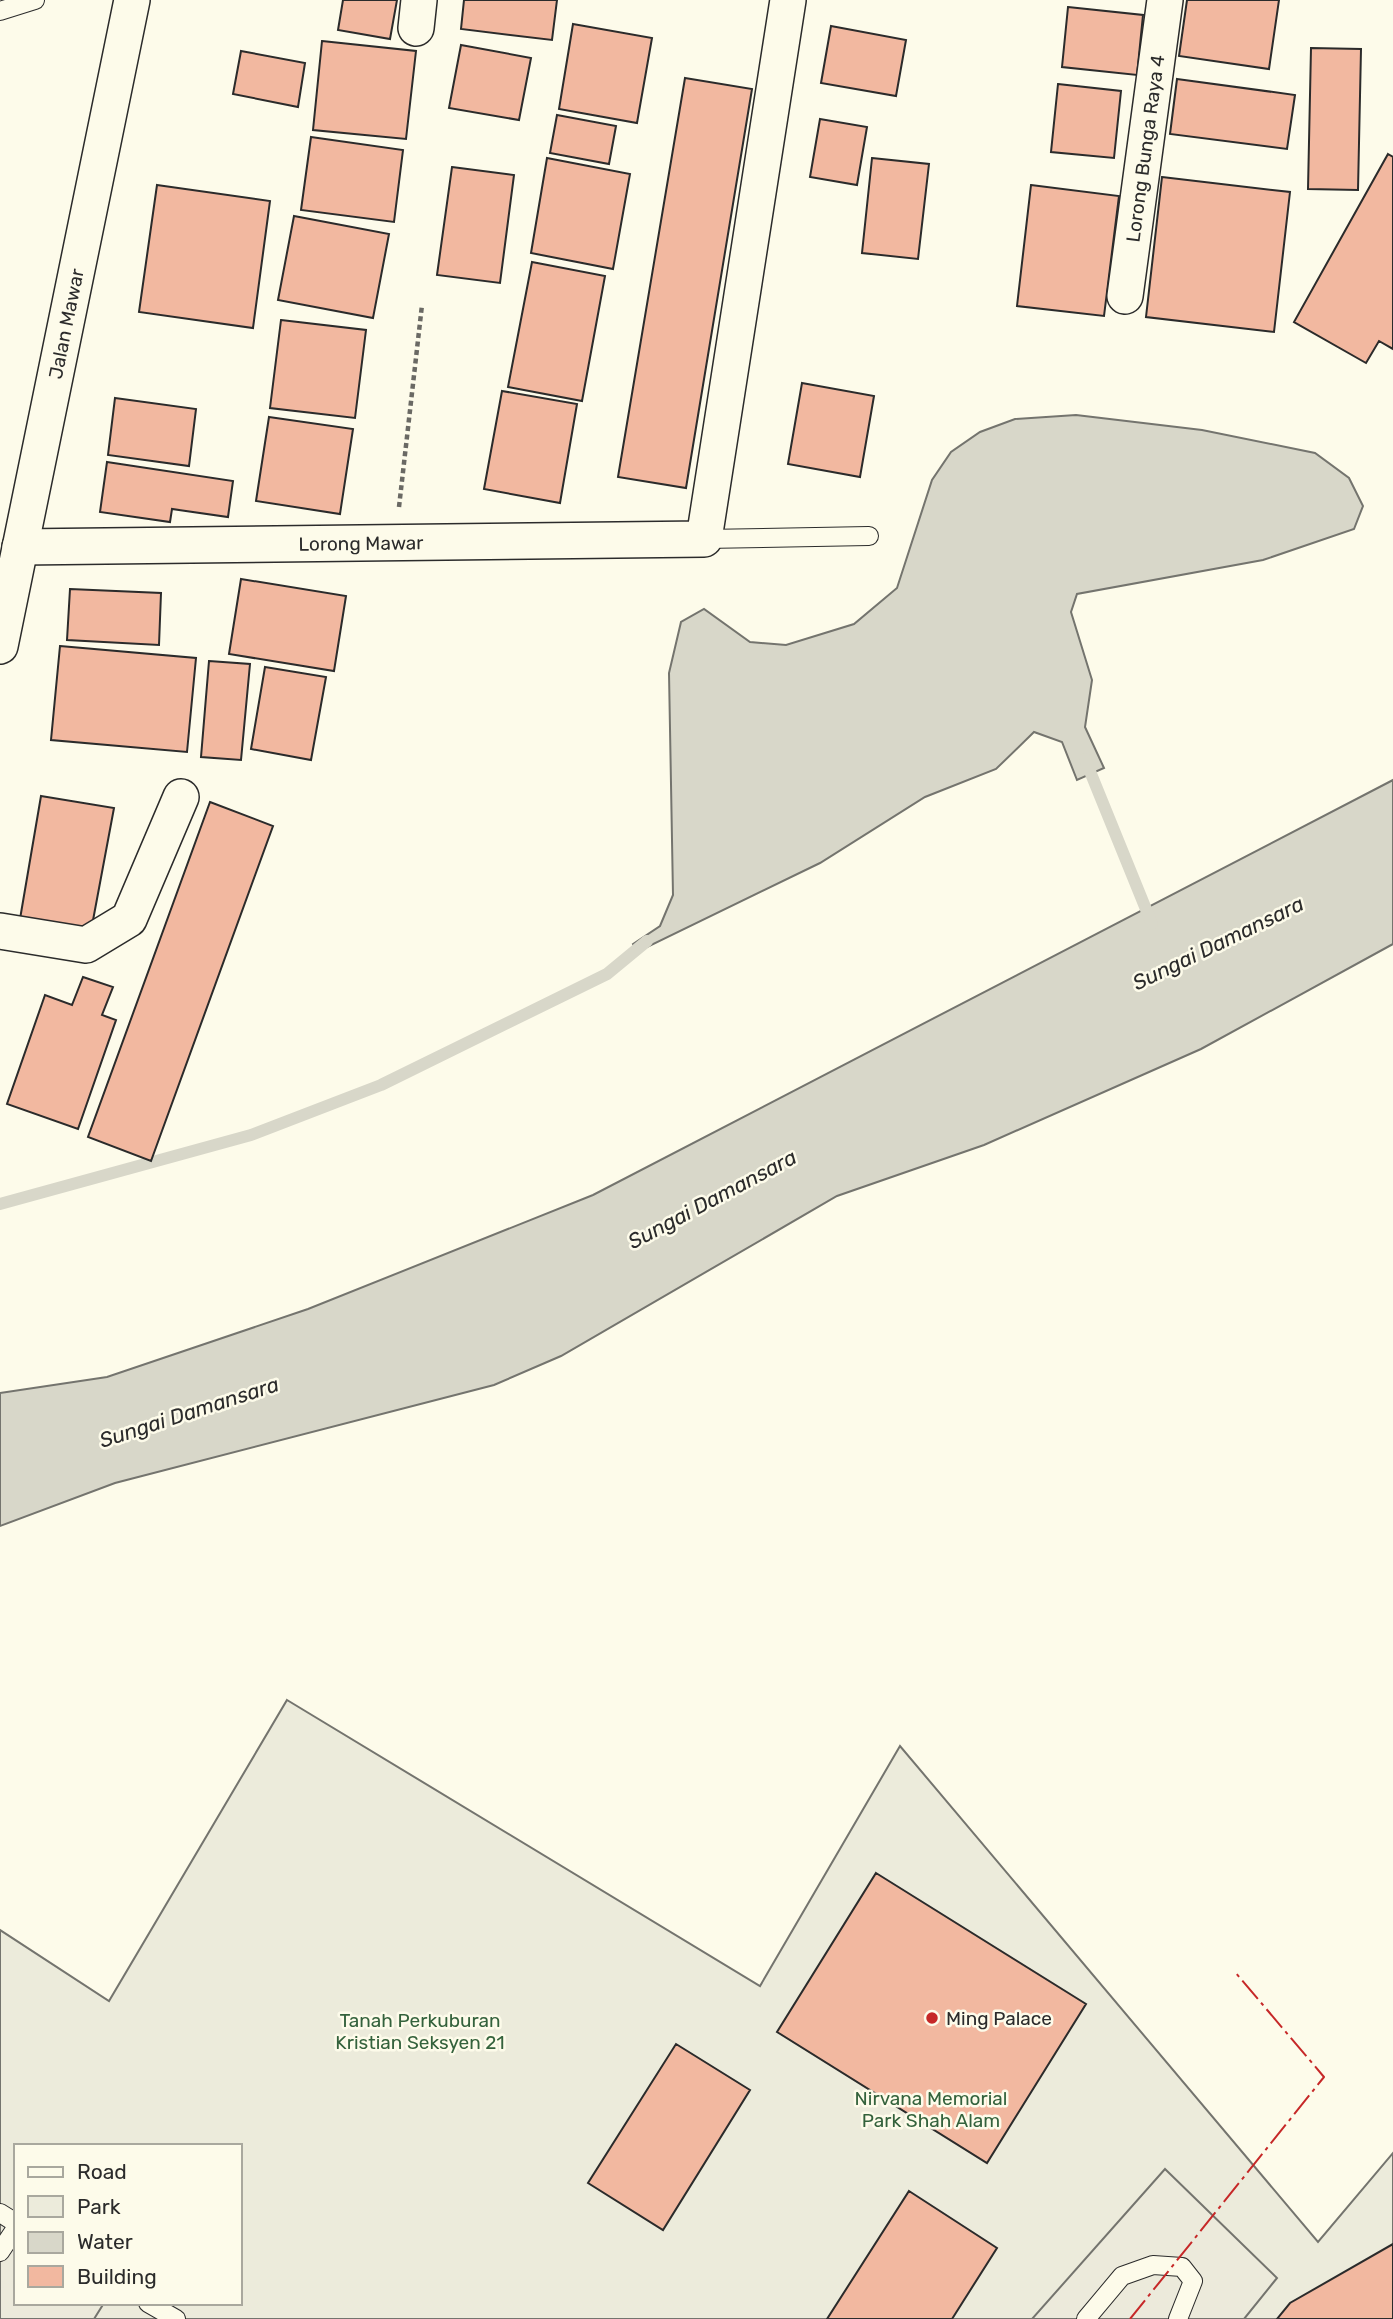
<svg xmlns="http://www.w3.org/2000/svg" width="1393" height="2319" viewBox="0 0 1393 2319" font-family="Rubik,sans-serif">
	<style>
		.green { fill: #ecebdb; stroke: #74746e; stroke-width: 2; fill-rule: evenodd }
		.parking { fill: #eceadb; stroke: #74746e; stroke-width: 2 }
		.water { fill: #d8d7c9; stroke: #74746e; stroke-width: 2 }
		.lines { fill: none; stroke-linecap: round; stroke-linejoin: round }
		.stream { stroke: #d8d7c9; stroke-width: 12 }
		.building { fill: #f2b8a0; stroke: #2b2b2b; stroke-width: 2 }
		.service-casing { stroke: #2b2b2b; stroke-width: 20 }
		.minor-casing { stroke: #2b2b2b; stroke-width: 38 }
		.path { stroke: #6a6964; stroke-width: 4.5; stroke-dasharray: 5 3.5; stroke-linecap: butt }
		.service { stroke: #fdfbea; stroke-width: 18 }
		.minor { stroke: #fdfbea; stroke-width: 35 }
		.power { stroke: #c62828; stroke-width: 2; stroke-dasharray: 24 5 3.5 5; stroke-linecap: butt }
		.poi-dot { fill: #c62828; stroke: #fdfbea; stroke-width: 2.5 }
		.labels { text-anchor: middle; dominant-baseline: central; stroke-width: 5; stroke-linejoin: round; paint-order: stroke }
		.street-label { font-size: 19px; fill: #2b2b2b; stroke: #fdfbea }
		.poi-label { font-size: 19px; fill: #2b2b2b; stroke: #fdfbea; text-anchor: start }
		.park-label { font-size: 19px; fill: #34623c; stroke: #fdfbea }
		.water-label { font-size: 21px; font-style: italic; fill: #2b2b2b; stroke: #fdfbea }
	</style>
	<rect width="100%" height="100%" fill="#fdfbea"/>
	<!-- green -->
	<path class="green" d="M287,1700L760,1986L900,1746L1318,2242L1393,2153V2319H0V1930L109,2001ZM16,2146H240V2303H16Z"/>
	<!-- parking -->
	<path class="parking" d="M1165,2169L1277,2278L1244,2319H1032Z
		M0,2219L16,2228V2303H104L94,2319H0Z"/>
	<!-- water -->
	<path class="water" d="M1076,415L1202,430L1315,453L1349,478L1363,506L1354,529L1263,560L1077,594L1071,612L1092,680L1085,727L1104,768L1077,780L1062,742L1034,732L996,769L925,797L820,863L637,952L633,944L660,926L673,895L669,673L681,622L704,609L750,642L786,645L854,624L897,588L932,480L951,452L980,432L1015,419Z
		M1393,780V944L1201,1049L984,1145L837,1196L561,1356L494,1385L115,1483L0,1526V1393L107,1377L308,1309L593,1195Z"/>
	<g class="lines">
		<!-- stream -->
		<path class="stream" d="M1085,759L1152,924
			M0,1204L251,1135L381,1085L607,974L647,941"/>
	</g>
	<!-- building -->
	<path class="building" d="M343,0H397L390,39L338,30Z
		M464,0H557L552,40L461,29Z
		M1187,0H1279L1269,69L1179,56Z
		M1068,7L1143,15L1137,75L1062,67Z
		M573,24L652,38L637,123L559,109Z
		M831,26L906,40L896,96L821,83Z
		M322,41L416,51L406,139L313,130Z
		M461,45L531,58L519,120L449,108Z
		M1311,48L1361,49L1358,190L1308,189Z
		M241,51L305,63L298,107L233,94Z
		M685,78L752,89L686,488L618,477Z
		M1177,79L1295,95L1287,149L1170,134Z
		M1058,84L1121,91L1114,158L1051,152Z
		M557,115L616,126L609,164L550,153Z
		M820,119L867,127L857,185L810,177Z
		M311,137L403,150L394,222L301,210Z
		M1388,154L1393,157V349L1379,341L1366,363L1294,322Z
		M547,158L630,174L613,269L531,253Z
		M872,158L929,164L918,259L862,253Z
		M452,167L514,175L500,283L437,275Z
		M1162,177L1290,192L1274,332L1146,317Z
		M157,185L270,201L253,328L139,312Z
		M1031,185L1119,196L1104,316L1017,306Z
		M294,216L389,234L373,318L278,300Z
		M532,262L605,276L582,401L508,387Z
		M281,320L366,330L355,418L270,408Z
		M802,383L874,396L860,477L788,464Z
		M502,391L577,404L560,503L484,489Z
		M115,398L196,409L189,466L108,455Z
		M269,417L353,429L340,514L256,501Z
		M107,462L233,481L228,517L172,509L170,522L100,512Z
		M241,579L346,596L334,671L229,654Z
		M70,589L161,593L159,645L67,640Z
		M60,646L196,658L187,752L51,740Z
		M209,661L250,664L241,760L201,757Z
		M265,667L326,677L311,760L251,749Z
		M41,796L114,808L91,931L20,919Z
		M210,802L273,826L151,1161L88,1137Z
		M83,977L113,987L102,1015L116,1020L78,1129L7,1104L45,995L72,1005Z
		M876,1873L1086,2004L987,2163L777,2032Z
		M676,2044L750,2090L663,2230L588,2183Z
		M909,2191L997,2248L952,2319H827Z
		M1393,2244V2319H1277L1290,2303Z"/>
	<g class="lines">
		<defs>
			<path id="service" d="M0,11L35,0
				M704,539L869,536
				M0,2213L16,2223
				M0,2252L16,2228
				M148,2303L176,2319
				M1086,2319L1122,2276L1153,2265L1182,2267L1193,2281L1178,2319"/>
			<g id="minor">
				<path d="M416,28L419,0"/>
				<path id="s1" d="M1125,296L1165,0"/>
				<path id="s2" d="M20,547L704,539L788,0"/>
				<path id="s3" d="M0,646L132,0"/>
				<path d="M0,931L86,945L129,919L181,797"/>
			</g>
		</defs>
		<!-- service casing -->
		<use href="#service" class="service-casing"/>
		<!-- minor casing -->
		<use href="#minor" class="minor-casing"/>
		<!-- path -->
		<path class="path" d="M399,507L422,305"/>
		<!-- service -->
		<use href="#service" class="service"/>
		<!-- minor -->
		<use href="#minor" class="minor"/>
		<!-- power -->
		<path class="power" d="M1130,2319L1324,2077L1235,1972"/>
	</g>
	<!-- markers -->
	<circle class="poi-dot" cx="932" cy="2018" r="7"/>
	<g class="labels">
		<!-- street labels -->
		<g class="street-label">
			<text stroke="none"><textPath href="#s1" startOffset="149">Lorong Bunga Raya 4</textPath></text>
			<text stroke="none"><textPath href="#s3" startOffset="329">Jalan Mawar</textPath></text>
			<text stroke="none"><textPath href="#s2" startOffset="341">Lorong Mawar</textPath></text>
		</g>
		<!-- poi labels -->
		<g class="poi-label">
			<text x="946" y="2018">Ming Palace</text>
		</g>
		<!-- park labels -->
		<g class="park-label">
			<text x="420" y="2020">Tanah Perkuburan<tspan x="420" dy="22">Kristian Seksyen 21</tspan></text>
			<text x="931" y="2098">Nirvana Memorial<tspan x="931" dy="22">Park Shah Alam</tspan></text>
		</g>
		<!-- water labels -->
		<g class="water-label">
			<text transform="translate(1218 943) rotate(-26)">Sungai Damansara</text>
			<text transform="translate(712 1199) rotate(-28)">Sungai Damansara</text>
			<text transform="translate(189 1412) rotate(-18)">Sungai Damansara</text>
		</g>
	</g>
	<!-- legend -->
	<rect x="14" y="2144" width="228" height="161" fill="#fdfbea" stroke="#a9a89e" stroke-width="2"/>
	<rect x="28" y="2167" width="35" height="10" fill="#fdfbea" stroke="#a9a89e" stroke-width="2"/>
	<text x="77" y="2179" font-size="21" fill="#2b2b2b">Road</text>
	<rect x="28" y="2196" width="35" height="21" fill="#ecebdb" stroke="#a9a89e" stroke-width="2"/>
	<text x="77" y="2214" font-size="21" fill="#2b2b2b">Park</text>
	<rect x="28" y="2232" width="35" height="21" fill="#d8d7c9" stroke="#a9a89e" stroke-width="2"/>
	<text x="77" y="2249" font-size="21" fill="#2b2b2b">Water</text>
	<rect x="28" y="2266" width="35" height="21" fill="#f2b8a0" stroke="#a9a89e" stroke-width="2"/>
	<text x="77" y="2284" font-size="21" fill="#2b2b2b">Building</text>
</svg>
